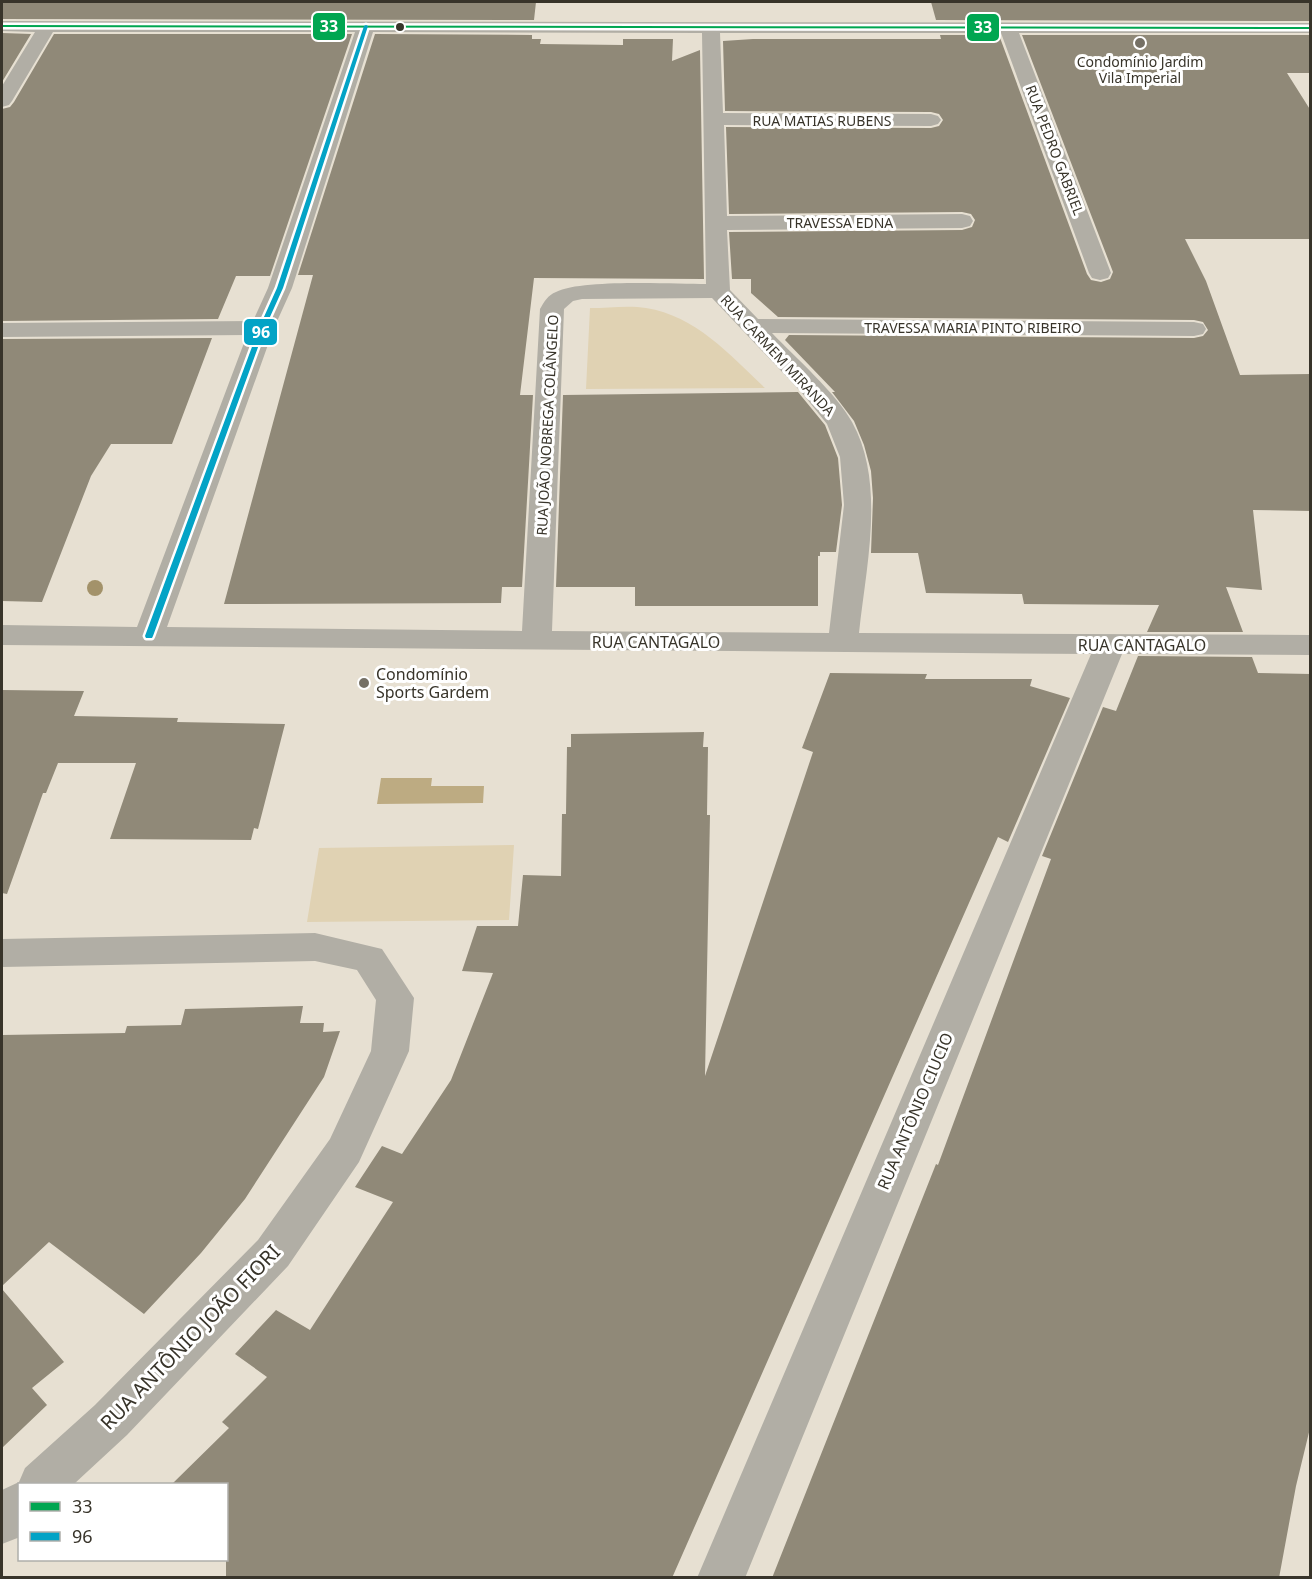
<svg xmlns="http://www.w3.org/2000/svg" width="1312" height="1579" viewBox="0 0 1312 1579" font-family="'Noto Sans',sans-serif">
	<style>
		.green { fill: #e0d2b3 }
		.water { fill: #bdab82 }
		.building { fill: #908978 }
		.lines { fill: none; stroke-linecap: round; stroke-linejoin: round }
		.minor { fill: #b1aea5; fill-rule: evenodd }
		.bus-1-casing { stroke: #fff; stroke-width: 5 }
		.bus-2-casing { stroke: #fff; stroke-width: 5 }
		.bus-1 { fill: #00a651; fill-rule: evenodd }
		.bus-2 { fill: #03a3c6; fill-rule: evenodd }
		.tree { fill: #a3926a }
		.bus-dot { fill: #38342a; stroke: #fff; stroke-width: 2 }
		.poi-dot { fill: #757065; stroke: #fff; stroke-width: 2 }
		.labels { text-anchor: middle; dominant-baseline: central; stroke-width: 6; stroke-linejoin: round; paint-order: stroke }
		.far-poi-label { font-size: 14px; fill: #38342a; stroke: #fff }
		.far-street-label { font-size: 14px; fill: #38342a; stroke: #fff }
		.street-label { font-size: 16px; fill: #38342a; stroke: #fff }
		.poi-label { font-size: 16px; fill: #38342a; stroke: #fff; text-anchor: start }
		.near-street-label { font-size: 20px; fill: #38342a; stroke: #fff }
		.line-badge { stroke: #fff; stroke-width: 2 }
		.badge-label { font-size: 16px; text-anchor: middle; font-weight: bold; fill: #fff }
	</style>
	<rect width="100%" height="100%" fill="#e7e0d2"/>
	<!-- green -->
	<path class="green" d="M590,308C608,308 629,305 646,308C696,316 730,355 765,388L586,389Z
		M514,845L509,920L307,922L319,848Z"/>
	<!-- water -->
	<path class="water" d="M381,778H432L431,786H484L483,803L377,804Z"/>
	<!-- building -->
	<path class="building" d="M2,2H536L534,20L2,19Z
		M931,2H1311V21L936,20Z
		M2,33L31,34L2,82Z
		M54,34H352L270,276H236L218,319L2,321V109L10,107L14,102Z
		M375,34L532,35V39H541L540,44L623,45V39H673L672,61L700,50L704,279L534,278L520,395H533L522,587H502L501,603L224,604L313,275H298Z
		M940,35H999L1087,274L1091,280L1101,282L1110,279L1113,272L1022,35H1311V73H1287L1311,111V239H1185L1206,281L1240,375L1311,374V511L1253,510L1262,590L1226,587L1243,632H1147L1159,605L1024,604L1022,594L926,593L918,553H871L873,498L871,471L864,445L854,421L832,392H835L785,340L789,335L1194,338L1203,336L1208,330L1203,322L1194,320L778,317L751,293V279H732L729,232L962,230L972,227L975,220L971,214L962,212L729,214L726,127L931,128L939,126L943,120L939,114L931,112L725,111L723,41L753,39H941Z
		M212,338L172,444H111L91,476L42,602L2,601V339Z
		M798,392L825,425L838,458L842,505L836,552H820V556H818V606H635V587H556L563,395Z
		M1138,656L1252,657L1258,673L1311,674V1424L1296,1486L1279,1578H772L936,1164L938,1165L1051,859L1042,856L1103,707L1116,711Z
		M830,673L927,674L925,679H1032L1030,686L1070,698L1008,842L998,837L672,1578H226V1485H171L229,1428L222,1422L267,1377L235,1354L276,1310L310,1330L393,1202L355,1187L382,1146L402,1154L451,1080L493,973L462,971L477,926H518L523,875L561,876L562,814H566L567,747H571V734L704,732L703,747H708L707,815H710L705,1076L813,752L802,748Z
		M2,690L84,691L74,716L178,718L177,722L285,724L258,829L254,828L251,840L110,839L136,763H58L46,793H43L7,894L2,893Z
		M303,1006L300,1023H324L323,1032L340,1031L324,1077L245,1199L201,1253L144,1314L49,1242L2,1286V1035L125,1033L127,1026L181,1025L185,1009Z
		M2,1289L64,1362L32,1388L47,1405L2,1448Z"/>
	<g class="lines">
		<!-- minor -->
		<path class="minor" d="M2,21L1310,23V33H1019L1111,273L1108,278L1100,280L1092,278L1089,273L1001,33H720L723,113L931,114L938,116L941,120L938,124L931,126L724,125L727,216L962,214L970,216L973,221L970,226L962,228L727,230L730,290L758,319L1194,322L1203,324L1206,329L1203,334L1194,336L772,333C795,357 836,393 852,422C886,483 866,566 859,633L1310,635V655L1122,654L745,1578H697L1091,654L2,645V625L137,627L247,335L2,337V323L253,321L268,288L355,32H53L12,101L9,105L2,107V86L35,32L2,31ZM373,32L702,33L706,284C674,284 581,279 556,292C548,295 544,302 540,309L522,631L167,627L274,328L292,288ZM712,298L802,393L827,424L840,457L844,505L829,633L552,631L564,309L573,301L582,299Z
			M315,933L382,949L414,998L409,1051L359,1162L288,1266L127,1435L74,1484H20V1537L2,1544V1490L19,1482L25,1468L95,1405L258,1240L330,1139L371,1051L376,1000L357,970L315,961L2,967V939Z"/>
		<defs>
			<path id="bus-1" d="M2,25L1310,27V29L2,27Z"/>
			<path id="bus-2" d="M366,25L368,26L283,288L265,328L153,636L152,638H146L145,636L259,328L277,288L364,26Z"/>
		</defs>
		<!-- bus-1 casing -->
		<use href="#bus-1" class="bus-1-casing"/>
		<!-- bus-2 casing -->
		<use href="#bus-2" class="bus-2-casing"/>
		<!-- bus-1 -->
		<use href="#bus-1" class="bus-1"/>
		<!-- bus-2 -->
		<use href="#bus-2" class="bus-2"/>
	</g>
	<!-- trees -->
	<circle class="tree" cx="95" cy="588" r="8"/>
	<!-- markers -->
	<circle class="bus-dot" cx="400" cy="27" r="5"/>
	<g class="poi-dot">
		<circle cx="1140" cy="43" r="6"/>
		<circle cx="364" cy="683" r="6"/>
	</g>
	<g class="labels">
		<!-- far-poi labels -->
		<g class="far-poi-label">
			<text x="1140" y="61">Condomínio Jardim<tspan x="1140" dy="16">Vila Imperial</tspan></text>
		</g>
		<!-- far-street labels -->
		<g class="far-street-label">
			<text x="822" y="120">RUA MATIAS RUBENS</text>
			<text transform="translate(1055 150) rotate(69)">RUA PEDRO GABRIEL</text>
			<text x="840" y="222">TRAVESSA EDNA</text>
			<text x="973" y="327">TRAVESSA MARIA PINTO RIBEIRO</text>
			<text transform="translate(778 355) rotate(47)">RUA CARMEM MIRANDA</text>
			<text transform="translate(547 425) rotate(-87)">RUA JOÃO NOBREGA COLÂNGELO</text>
		</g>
		<!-- street labels -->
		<g class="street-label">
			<text x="656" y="642">RUA CANTAGALO</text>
			<text x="1142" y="645">RUA CANTAGALO</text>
			<text transform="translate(915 1111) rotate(-67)">RUA ANTÔNIO CIUCIO</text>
		</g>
		<!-- poi labels -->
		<g class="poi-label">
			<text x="376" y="674">Condomínio<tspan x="376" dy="18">Sports Gardem</tspan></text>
		</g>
		<!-- near-street labels -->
		<g class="near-street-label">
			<text transform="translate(190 1337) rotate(-46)">RUA ANTÔNIO JOÃO FIORI</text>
		</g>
	</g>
	<g class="line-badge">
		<rect x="312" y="12" width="34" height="29" rx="6" fill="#00a651"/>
		<rect x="966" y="13" width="34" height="29" rx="6" fill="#00a651"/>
		<rect x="243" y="318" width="35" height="28" rx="6" fill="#03a3c6"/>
	</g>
	<g class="badge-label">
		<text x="329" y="32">33</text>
		<text x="983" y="33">33</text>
		<text x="261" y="338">96</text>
	</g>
	<!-- border -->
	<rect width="1312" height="1579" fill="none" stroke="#38342a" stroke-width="6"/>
	<!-- legend -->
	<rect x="18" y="1483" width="210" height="78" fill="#ffffff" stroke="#afaeaa" stroke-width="1.5"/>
	<rect x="30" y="1502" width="30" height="9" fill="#00a651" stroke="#afaeaa" stroke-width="1.5"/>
	<text x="72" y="1513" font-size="18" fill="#38342a">33</text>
	<rect x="30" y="1532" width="30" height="9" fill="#03a3c6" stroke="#afaeaa" stroke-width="1.5"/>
	<text x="72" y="1543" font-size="18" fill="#38342a">96</text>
</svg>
